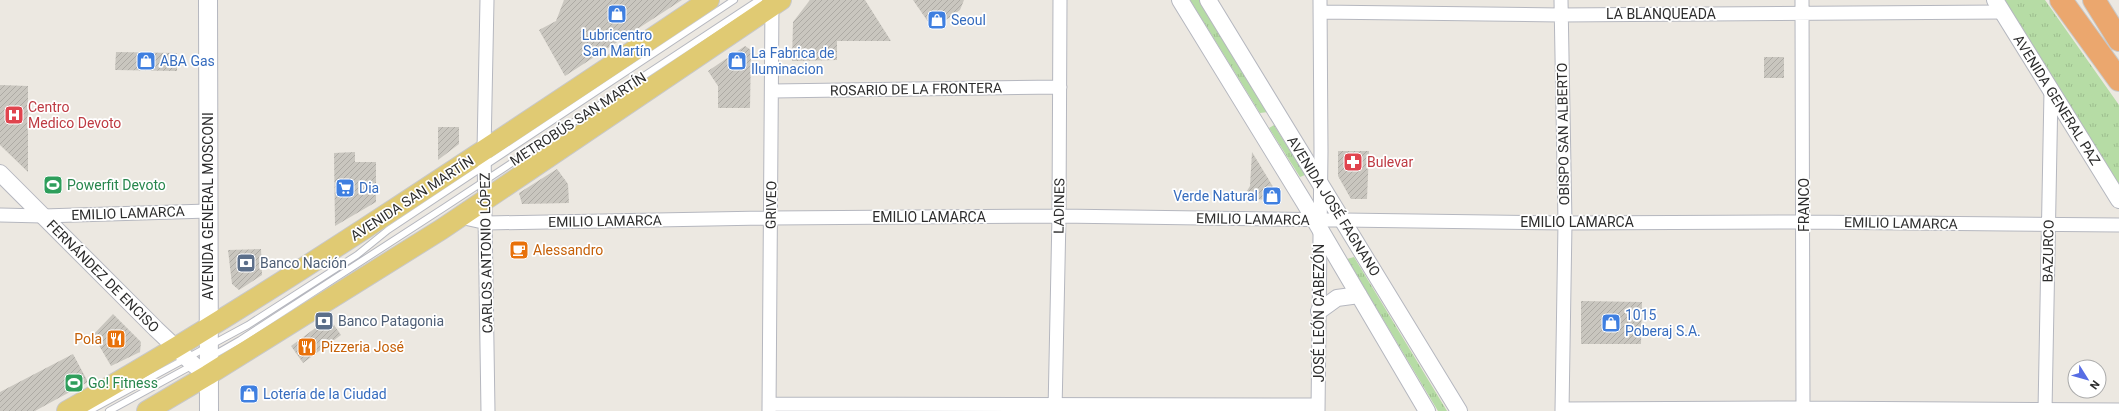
<svg xmlns="http://www.w3.org/2000/svg" width="2119" height="411" viewBox="0 0 2119 411" font-family="Roboto,sans-serif">
	<style>
		.grass { fill: url(#grass-tufts) }
		.building { fill: url(#building-hatch) }
		.lines { fill: none; stroke-linecap: round; stroke-linejoin: round }
		.service-casing { stroke: #b5b7bf; stroke-width: 8 }
		.minor-casing { stroke: #b5b7bf; stroke-width: 15 }
		.tertiary-casing { stroke: #b5b7bf; stroke-width: 18 }
		.secondary-casing { stroke: #b5b7bf; stroke-width: 20 }
		.primary-casing { stroke: #c8c8c8; stroke-width: 22 }
		.motorway-casing { stroke: #c8c8c8; stroke-width: 24 }
		.service { stroke: #fff; stroke-width: 6 }
		.minor { stroke: #fff; stroke-width: 13 }
		.tertiary { stroke: #fff; stroke-width: 16 }
		.secondary { stroke: #fff; stroke-width: 18 }
		.primary { stroke: #e0ca73; stroke-width: 20 }
		.motorway { stroke: #eba76e; stroke-width: 22 }
		.labels { text-anchor: middle; dominant-baseline: central; stroke-width: 3.5; stroke-linejoin: round; paint-order: stroke }
		.street-label { font-size: 14px; fill: #2d2d2d; stroke: #fff }
		.shop-label { font-size: 14px; fill: #366cbe; stroke: #fff; text-anchor: start }
		.health-label { font-size: 14px; fill: #be3a42; stroke: #fff; text-anchor: start }
		.leisure-label { font-size: 14px; fill: #27864d; stroke: #fff; text-anchor: start }
		.food-label { font-size: 14px; fill: #c56008; stroke: #fff; text-anchor: start }
		.service-label { font-size: 14px; fill: #4e5e75; stroke: #fff; text-anchor: start }
	</style>
	<defs>
		<pattern id="grass-tufts" width="24" height="20" patternUnits="userSpaceOnUse"><rect width="24" height="20" fill="#b6dca5"/><path d="M3 7l-1-3M5 7V3M7 7l1-3M15 17l-1-3M17 17v-4M19 17l1-3" fill="none" stroke="#9dbd8e"/></pattern>
		<pattern id="building-hatch" width="6" height="6" patternUnits="userSpaceOnUse"><rect width="6" height="6" fill="#c9c6bf"/><path d="M-1 1l2-2M0 6l6-6M5 7l2-2" fill="none" stroke="#adaaa4"/></pattern>
	</defs>
	<rect width="100%" height="100%" fill="#ece8e1"/>
	<!-- grass -->
	<path class="grass" d="M1190,0H1200L1268,112L1260,113Z
		M2004,0H2045L2119,105V186Z
		M1274,125L1305,175L1300,177L1269,128Z
		M1354,257L1447,411H1438L1347,259Z"/>
	<!-- building -->
	<path class="building" d="M564,0H682L565,76L539,30L556,21Z
		M810,0H865L891,41H837V60L792,61L793,22Z
		M913,0H964L960,10L933,29Z
		M745,46L751,50L750,108H718V86L708,71Z
		M116,52L177,53V71L115,70Z
		M1764,57H1784V78H1764Z
		M0,85L28,86V172L0,145Z
		M438,127H459V144L438,160Z
		M1338,151H1369L1367,199H1351L1338,176Z
		M355,152V162H376V202L335,226L334,153Z
		M1252,152L1281,200L1242,199L1250,186Z
		M557,169L568,184L569,203L522,204L519,193Z
		M261,249L262,275L239,290L232,284L228,250Z
		M1581,301L1642,302L1641,344H1581Z
		M113,314L141,342L140,352L111,366L93,335Z
		M329,318L341,335L303,363L291,346Z
		M73,354L88,382L35,411H0V392Z"/>
	<g class="lines">
		<defs>
			<path id="service" d="M212,356L240,340L445,207L759,0
				M89,411L248,325L357,255L388,230L734,0
				M109,411L193,365"/>
			<path id="minor" d="M487,0L484,151L488,411
				M1561,0L1565,223L1562,411
				M1802,0L1803,411
				M1320,12L1560,15L2003,12
				M773,91L1060,87
				M0,215L43,216L208,211
				M460,217L487,223L771,218L1059,216L1565,223L1804,222L2119,225
				M770,404L1318,405
				M1562,409L1803,408L2119,410
				M769,411L772,0
				M1055,411L1059,216L1060,0
				M1318,411L1321,151L1320,0
				M2045,411L2051,91"/>
			<path id="tertiary" d="M1180,0L1304,202L1427,411
				M1208,0L1459,411
				M1995,0L2119,200
				M0,173L156,329L194,365L208,375
				M1319,311L1337,298L1359,295"/>
			<path id="secondary" d="M208,0L209,411"/>
			<path id="primary" d="M67,411C169,354 267,292 364,229C480,153 595,77 709,0
				M147,411L208,375L442,229L781,0"/>
			<path id="motorway" d="M2061,0L2119,80
				M2094,0L2119,40"/>
		</defs>
		<!-- service casing -->
		<use href="#service" class="service-casing"/>
		<!-- minor casing -->
		<use href="#minor" class="minor-casing"/>
		<!-- tertiary casing -->
		<use href="#tertiary" class="tertiary-casing"/>
		<!-- secondary casing -->
		<use href="#secondary" class="secondary-casing"/>
		<!-- primary casing -->
		<use href="#primary" class="primary-casing"/>
		<!-- motorway casing -->
		<use href="#motorway" class="motorway-casing"/>
		<!-- service -->
		<use href="#service" class="service"/>
		<!-- minor -->
		<use href="#minor" class="minor"/>
		<!-- tertiary -->
		<use href="#tertiary" class="tertiary"/>
		<!-- secondary -->
		<use href="#secondary" class="secondary"/>
		<!-- primary -->
		<use href="#primary" class="primary"/>
		<!-- motorway -->
		<use href="#motorway" class="motorway"/>
	</g>
	<!-- icons -->
	<defs>
		<symbol id="shop-square" viewBox="-11 -11 22 22"><rect x="-9" y="-9" width="18" height="18" rx="4" fill="#3f7fe0" stroke="#fff"/><path d="M-5-2.5h2.3a2.7 3.5 0 0 1 5.4 0H5L5.5 6h-11ZM-1.5-2.5h3a1.5 2.3 0 0 0-3 0Z" fill="#fff"/></symbol>
		<symbol id="hospital-square" viewBox="-11 -11 22 22"><rect x="-9" y="-9" width="18" height="18" rx="4" fill="#e0444e" stroke="#fff"/><path d="M-5-5h3v3.5h4V-5h3V5h-3V1.5h-4V5h-3Z" fill="#fff"/></symbol>
		<symbol id="pharmacy-square" viewBox="-11 -11 22 22"><rect x="-9" y="-9" width="18" height="18" rx="4" fill="#e0444e" stroke="#fff"/><path d="M-2-6h4v4h4v4h-4v4h-4v-4h-4v-4h4Z" fill="#fff"/></symbol>
		<symbol id="stadium-square" viewBox="-11 -11 22 22"><rect x="-9" y="-9" width="18" height="18" rx="4" fill="#2e9e5b" stroke="#fff"/><path d="M0-5a6.5 5 0 1 0 0 10a6.5 5 0 1 0 0-10ZM-3.5-1.8h7v3.6h-7Z" fill="#fff"/></symbol>
		<symbol id="supermarket-square" viewBox="-11 -11 22 22"><rect x="-9" y="-9" width="18" height="18" rx="4" fill="#3f7fe0" stroke="#fff"/><path d="M-6-5.5h2.5l.6 2H6L4.5 2H-2.5L-4.4-4H-6ZM-1.5 3.2a1.3 1.3 0 1 0 .1 0ZM3 3.2a1.3 1.3 0 1 0 .1 0Z" fill="#fff"/></symbol>
		<symbol id="cafe-square" viewBox="-11 -11 22 22"><rect x="-9" y="-9" width="18" height="18" rx="4" fill="#e8710a" stroke="#fff"/><path d="M-5.5-4.5H6V0H3Q3 3.5 0 3.5H-2.5Q-5.5 3.5-5.5 0ZM3-3.2v2h1.7v-2ZM-6 4.5H4V6H-6Z" fill="#fff"/></symbol>
		<symbol id="bank-square" viewBox="-11 -11 22 22"><rect x="-9" y="-9" width="18" height="18" rx="4" fill="#5c6f8a" stroke="#fff"/><path d="M-6-4H6V4H-6ZM0-2.3a2.3 2.3 0 1 0 0 4.6a2.3 2.3 0 1 0 0-4.6Z" fill="#fff"/></symbol>
		<symbol id="restaurant-square" viewBox="-11 -11 22 22"><rect x="-9" y="-9" width="18" height="18" rx="4" fill="#e8710a" stroke="#fff"/><path d="M-5-6h1v4h1v-4h1v4h1v-4h1v5L-1.5 .5V6h-2V.5L-5-1ZM5-6V6H3V1.5H1.5Q1.5-4 5-6Z" fill="#fff"/></symbol>
	</defs>
	<g fill-rule="evenodd">
		<use href="#shop-square" x="606" y="3" width="22" height="22"/>
		<use href="#shop-square" x="926" y="9" width="22" height="22"/>
		<use href="#shop-square" x="135" y="50" width="22" height="22"/>
		<use href="#shop-square" x="726" y="50" width="22" height="22"/>
		<use href="#hospital-square" x="3" y="104" width="22" height="22"/>
		<use href="#pharmacy-square" x="1342" y="151" width="22" height="22"/>
		<use href="#stadium-square" x="42" y="174" width="22" height="22"/>
		<use href="#supermarket-square" x="334" y="177" width="22" height="22"/>
		<use href="#shop-square" x="1261" y="185" width="22" height="22"/>
		<use href="#cafe-square" x="508" y="239" width="22" height="22"/>
		<use href="#bank-square" x="235" y="252" width="22" height="22"/>
		<use href="#bank-square" x="313" y="310" width="22" height="22"/>
		<use href="#shop-square" x="1600" y="312" width="22" height="22"/>
		<use href="#restaurant-square" x="105" y="328" width="22" height="22"/>
		<use href="#restaurant-square" x="296" y="336" width="22" height="22"/>
		<use href="#stadium-square" x="63" y="372" width="22" height="22"/>
		<use href="#shop-square" x="238" y="383" width="22" height="22"/>
	</g>
	<g class="labels">
		<!-- street labels -->
		<g class="street-label">
			<text x="1661" y="14">LA BLANQUEADA</text>
			<text transform="translate(916 89) rotate(-1)">ROSARIO DE LA FRONTERA</text>
			<text transform="translate(2057 100) rotate(58)">AVENIDA GENERAL PAZ</text>
			<text transform="translate(578 119) rotate(-33)">METROBÚS SAN MARTÍN</text>
			<text transform="translate(1563 134) rotate(-91)">OBISPO SAN ALBERTO</text>
			<text transform="translate(412 198) rotate(-33)">AVENIDA SAN MARTÍN</text>
			<text transform="translate(771 205) rotate(-89)">GRIVEO</text>
			<text transform="translate(1804 205) rotate(-90)">FRANCO</text>
			<text transform="translate(208 206) rotate(-90)">AVENIDA GENERAL MOSCONI</text>
			<text transform="translate(1059 206) rotate(-89)">LADINES</text>
			<text transform="translate(1334 206) rotate(58)">AVENIDA JOSÉ FAGNANO</text>
			<text transform="translate(128 213) rotate(-2)">EMILIO LAMARCA</text>
			<text x="929" y="217">EMILIO LAMARCA</text>
			<text transform="translate(1253 219) rotate(1)">EMILIO LAMARCA</text>
			<text transform="translate(605 221) rotate(-1)">EMILIO LAMARCA</text>
			<text x="1577" y="222">EMILIO LAMARCA</text>
			<text transform="translate(1901 223) rotate(1)">EMILIO LAMARCA</text>
			<text transform="translate(2048 251) rotate(-89)">BAZURCO</text>
			<text transform="translate(486 253) rotate(-91)">CARLOS ANTONIO LÓPEZ</text>
			<text transform="translate(103 276) rotate(45)">FERNÁNDEZ DE ENCISO</text>
			<text transform="translate(1319 313) rotate(-90)">JOSÉ LEÓN CABEZÓN</text>
		</g>
		<!-- shop labels -->
		<g class="shop-label">
			<text x="951" y="20">Seoul</text>
			<text x="617" y="35" text-anchor="middle">Lubricentro<tspan x="617" dy="16">San Martín</tspan></text>
			<text x="751" y="53">La Fabrica de<tspan x="751" dy="16">Iluminacion</tspan></text>
			<text x="160" y="61">ABA Gas</text>
			<text x="359" y="188">Dia</text>
			<text x="1258" y="196" text-anchor="end">Verde Natural</text>
			<text x="1625" y="315">1015<tspan x="1625" dy="16">Poberaj S.A.</tspan></text>
			<text x="263" y="394">Lotería de la Ciudad</text>
		</g>
		<!-- health labels -->
		<g class="health-label">
			<text x="28" y="107">Centro<tspan x="28" dy="16">Medico Devoto</tspan></text>
			<text x="1367" y="162">Bulevar</text>
		</g>
		<!-- leisure labels -->
		<g class="leisure-label">
			<text x="67" y="185">Powerfit Devoto</text>
			<text x="88" y="383">Go! Fitness</text>
		</g>
		<!-- food labels -->
		<g class="food-label">
			<text x="533" y="250">Alessandro</text>
			<text x="102" y="339" text-anchor="end">Pola</text>
			<text x="321" y="347">Pizzeria José</text>
		</g>
		<!-- service labels -->
		<g class="service-label">
			<text x="260" y="263">Banco Nación</text>
			<text x="338" y="321">Banco Patagonia</text>
		</g>
	</g>
	<!-- north arrow -->
	<g transform="translate(2087 379) rotate(127)"><circle r="19" fill="#ffffff" stroke="#ababab"/>
	<path d="M0-3L7 15L0 10L-7 15Z" fill="#576de4"/>
	<text y="-6" font-size="11" font-weight="bold" text-anchor="middle" fill="#2d2d2d">N</text>
	</g>
</svg>
